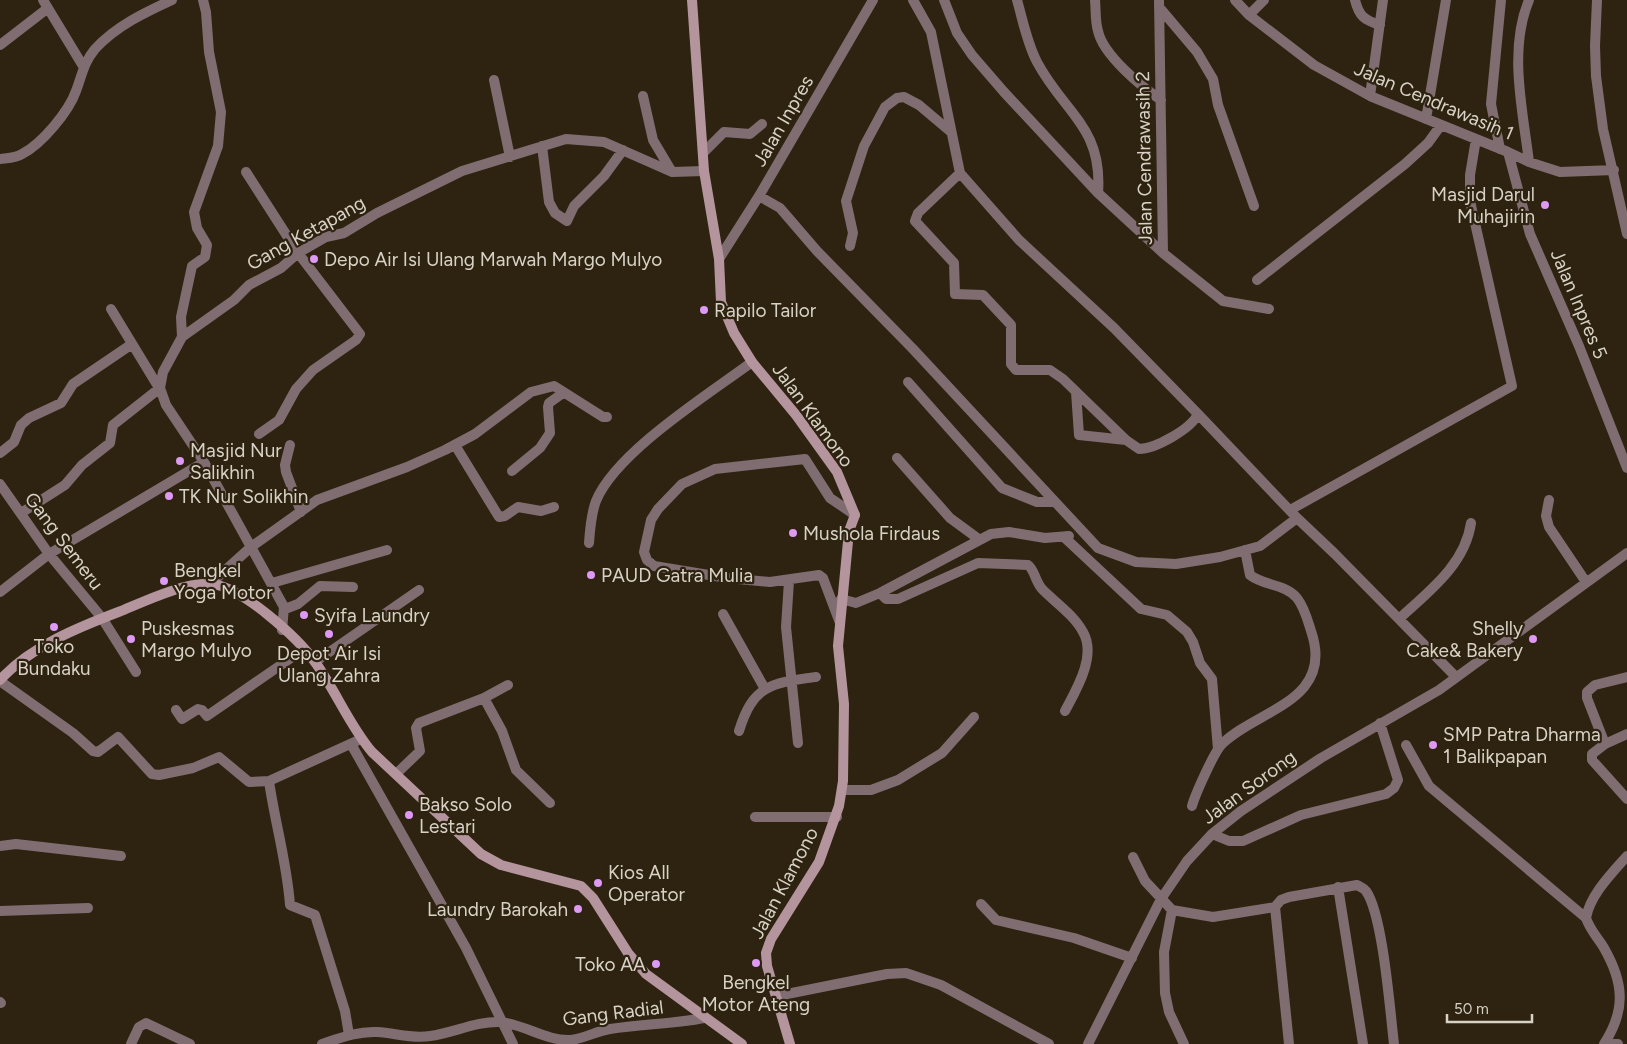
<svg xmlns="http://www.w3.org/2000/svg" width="1627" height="1044" viewBox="0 0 1627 1044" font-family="Figtree,sans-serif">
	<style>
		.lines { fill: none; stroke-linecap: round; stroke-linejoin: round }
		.street { stroke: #806d71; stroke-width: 10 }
		.secondary { stroke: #b4959d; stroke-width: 10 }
		.poi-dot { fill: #dd99f3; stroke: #2e2310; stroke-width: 2 }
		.labels { text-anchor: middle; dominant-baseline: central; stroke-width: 4.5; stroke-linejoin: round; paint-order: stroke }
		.street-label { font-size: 19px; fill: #d8d2c6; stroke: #2e2310 }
		.poi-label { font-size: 19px; fill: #d8d2c6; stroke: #2e2310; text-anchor: start }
	</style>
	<rect width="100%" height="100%" fill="#2e2310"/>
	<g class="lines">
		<!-- street -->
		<path class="street" d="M43,0L83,66
			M913,0L931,32L960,173L1019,240L1114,328L1198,414
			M944,0L957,33L972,55L1004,92L1098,193L1163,253
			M1017,0C1023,21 1027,43 1037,62C1064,113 1103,127 1098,193
			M1095,0C1096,10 1095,21 1098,31C1103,55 1142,87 1161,100
			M1159,0L1163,253L1223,301L1269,309
			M1235,0L1249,15L1314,65L1370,96L1508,152L1529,162L1560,172L1614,170
			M1355,0C1359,16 1364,20 1380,25
			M1529,0C1508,50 1523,111 1529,162
			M1597,0L1595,46L1596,76L1603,129L1627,234
			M1159,7L1197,52L1213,79L1218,105L1254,206
			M1249,15L1264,0
			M0,45L48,8
			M494,80L510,157
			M643,96L653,140L672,172
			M1370,96L1383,0
			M1426,119L1446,0
			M542,146L549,202L555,213L567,221L574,206L604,176L623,150
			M1500,149L1491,104L1501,0
			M1508,152L1530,234L1579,346L1627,468
			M703,153L724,132L750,134L762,124
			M0,159C8,158 16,158 22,154C42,144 69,111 76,91C82,75 84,62 95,49C116,26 144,13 172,0
			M246,172L298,253L360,334L356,340L313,370L296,389L279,420L259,434
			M759,196L780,208L817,251L913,349L1098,548L1136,562L1176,564L1220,557L1260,546L1297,518L1198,414C1191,429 1155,449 1139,449L1126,440L1063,379L1050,370H1016L1011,364V325L983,295L955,294L954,263L915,221L918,213L960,173
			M850,246L853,233L846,201L864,146L885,107L897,98L904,97L919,105L951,132
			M719,259L759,196L873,0
			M1257,280L1405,164L1428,143L1441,125
			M111,309L159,388
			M182,337L181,317L192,266L205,257L207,245L197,228L194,212L218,146L221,112L209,52L206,12L203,0
			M908,382L1002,488L1037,502H1055
			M160,388L166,405L204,462L251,547L210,584
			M1076,392L1079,435L1126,440
			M290,445L285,465L286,472L301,512
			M455,445L499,517L505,516L518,507L541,511L554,507
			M0,453L14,442L21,425L29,418L61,403L73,384L132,344
			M897,458L950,518L980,540
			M512,471L540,448L550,433L548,407L549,403L563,393
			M0,484L49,554L102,618L136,672
			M1549,500L1546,516L1549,527L1586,582
			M1290,510L1512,386L1470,201V175L1476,139
			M21,513L65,485L82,465L110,443L113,425L160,388L163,372L182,337L234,300L249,285L281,268L298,253L326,237L344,233L377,213L462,171L566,139L604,142L672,172L704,171
			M1297,518L1335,554L1456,677
			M1064,537L1141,609L1167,615L1187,632L1193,642L1200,663L1212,679L1218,749
			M589,543C590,529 591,514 596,501C616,452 709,394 752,362
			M789,581L786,627L798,743
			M272,583L387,550
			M0,592L49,554L204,462
			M880,593L886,599H898L978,563L1028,565C1035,570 1035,582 1043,590C1056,603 1074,615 1083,632C1097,656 1076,690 1065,711
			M841,599L856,603L880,593L991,534L1009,532L1045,538L1069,536
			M285,609L298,604L320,586L353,587
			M723,614L765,689
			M1399,619C1428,592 1465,565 1471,523
			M840,623L823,578L819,575L770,582L727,578L654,566L647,560L644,552L651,520L658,509L682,484L715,469L805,459L830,498L855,515
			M282,630L284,607L251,547L317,500L407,467L445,450L475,434L531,392L554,386L603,417H607
			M315,662L419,590
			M0,681L73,733L93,751L98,752L118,737L152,774L159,775L193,768L219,757L249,782L269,781L361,739
			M484,698L502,731L516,770L550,803
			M176,710L182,719L198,709L202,710L207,716L304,649
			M739,731C753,685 771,683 816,677
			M1627,734L1605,744L1592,754V760L1627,799
			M351,744L466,948L513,1044
			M1605,744L1587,698V692L1595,685L1627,677
			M1406,745L1429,786L1586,918
			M396,774L420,751L416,728L419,723L484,698L508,685
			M269,781C275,823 287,863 290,905L315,915L345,1011L349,1035
			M842,790H871L898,780L942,753L974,717
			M1192,806C1195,795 1214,752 1222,744C1256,710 1333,702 1312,634C1308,622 1305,608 1297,598C1286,584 1264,586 1250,575L1245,550
			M755,817H837
			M1212,834L1229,841H1243L1301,815L1386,794L1394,788L1398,780L1380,723
			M0,846L16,844L121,856
			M1133,857L1145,881L1172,910L1164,952L1165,993L1169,1012L1184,1044
			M1338,887L1363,1044
			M981,904L996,920L1074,938L1132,958
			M1172,910L1213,917L1275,907
			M0,911L88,908
			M777,996L887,974L906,973L941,985L1049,1044
			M0,1002L1,1003
			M1606,1042L1618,1044
			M131,1044L139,1027L146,1023L190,1044
			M322,1044C340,1038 358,1031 377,1032C396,1033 411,1039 430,1036C453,1033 477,1021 500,1022C524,1024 546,1041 570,1040C584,1039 596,1031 610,1029C641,1024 673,1024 704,1018
			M1088,1044L1161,899L1187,861L1212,834L1241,811L1321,758L1439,690L1627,553
			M1289,1044L1275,907L1281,900L1289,897L1357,885C1360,887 1364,888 1366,891C1383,915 1390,1011 1394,1044
			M1604,1044C1626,1010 1624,983 1604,948C1598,938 1590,930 1586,918C1590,895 1612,873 1627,856"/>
		<!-- secondary -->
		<path class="secondary" d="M692,0L704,171L719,259L721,302L734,333L752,362L796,415L837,472L855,515L849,531L838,646L844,704L843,781L839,806L819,862L771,939L766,953L767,966L790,1044
			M0,680C31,646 79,627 121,611C145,601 185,582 211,584C241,586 298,638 315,662C336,691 349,725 372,752L481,854L501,865L581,886L593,898L628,953L646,974L742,1044"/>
	</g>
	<!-- markers -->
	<g class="poi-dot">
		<circle cx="1545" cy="205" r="5"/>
		<circle cx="314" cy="259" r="5"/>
		<circle cx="704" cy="310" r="5"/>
		<circle cx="180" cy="461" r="5"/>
		<circle cx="169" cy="496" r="5"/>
		<circle cx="793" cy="533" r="5"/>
		<circle cx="591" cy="575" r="5"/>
		<circle cx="164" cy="581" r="5"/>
		<circle cx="304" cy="615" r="5"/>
		<circle cx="54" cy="627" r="5"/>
		<circle cx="329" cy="634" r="5"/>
		<circle cx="131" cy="639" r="5"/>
		<circle cx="1533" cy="639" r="5"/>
		<circle cx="1433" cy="745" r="5"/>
		<circle cx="409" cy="815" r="5"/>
		<circle cx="598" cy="883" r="5"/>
		<circle cx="578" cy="909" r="5"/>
		<circle cx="756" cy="963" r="5"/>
		<circle cx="656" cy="964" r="5"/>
	</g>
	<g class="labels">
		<!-- street labels -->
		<g class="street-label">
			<text transform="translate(1434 101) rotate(23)">Jalan Cendrawasih 1</text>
			<text transform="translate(783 121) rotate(-60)">Jalan Inpres</text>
			<text transform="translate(1144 158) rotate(-91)">Jalan Cendrawasih 2</text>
			<text transform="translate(306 233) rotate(-29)">Gang Ketapang</text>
			<text transform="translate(1579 304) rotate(67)">Jalan Inpres 5</text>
			<text transform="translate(813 415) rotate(54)">Jalan Klamono</text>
			<text transform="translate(64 541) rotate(53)">Gang Semeru</text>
			<text transform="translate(1249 787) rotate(-36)">Jalan Sorong</text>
			<text transform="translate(784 883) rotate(-62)">Jalan Klamono</text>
			<text transform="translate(613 1013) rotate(-7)">Gang Radial</text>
		</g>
		<!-- poi labels -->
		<g class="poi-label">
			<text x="1535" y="194" text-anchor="end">Masjid Darul<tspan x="1535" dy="22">Muhajirin</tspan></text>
			<text x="324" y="259">Depo Air Isi Ulang Marwah Margo Mulyo</text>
			<text x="714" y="310">Rapilo Tailor</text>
			<text x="190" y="450">Masjid Nur<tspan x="190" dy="22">Salikhin</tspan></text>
			<text x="179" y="496">TK Nur Solikhin</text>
			<text x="803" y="533">Mushola Firdaus</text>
			<text x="174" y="570">Bengkel<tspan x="174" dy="22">Yoga Motor</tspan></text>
			<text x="601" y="575">PAUD Gatra Mulia</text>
			<text x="314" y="615">Syifa Laundry</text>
			<text x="141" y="628">Puskesmas<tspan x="141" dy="22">Margo Mulyo</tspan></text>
			<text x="1523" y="628" text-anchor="end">Shelly<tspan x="1523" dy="22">Cake&amp; Bakery</tspan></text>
			<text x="54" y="646" text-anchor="middle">Toko<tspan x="54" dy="22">Bundaku</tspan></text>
			<text x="329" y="653" text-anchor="middle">Depot Air Isi<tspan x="329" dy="22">Ulang Zahra</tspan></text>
			<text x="1443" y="734">SMP Patra Dharma<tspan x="1443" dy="22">1 Balikpapan</tspan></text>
			<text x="419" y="804">Bakso Solo<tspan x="419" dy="22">Lestari</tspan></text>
			<text x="608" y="872">Kios All<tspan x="608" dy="22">Operator</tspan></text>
			<text x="568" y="909" text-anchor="end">Laundry Barokah</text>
			<text x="646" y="964" text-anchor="end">Toko AA</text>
			<text x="756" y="982" text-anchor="middle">Bengkel<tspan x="756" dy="22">Motor Ateng</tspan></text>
		</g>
	</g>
	<!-- scale -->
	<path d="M1447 1014v8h85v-8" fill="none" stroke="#d8d2c6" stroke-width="2.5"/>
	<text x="1454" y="1014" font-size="15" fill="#d8d2c6" stroke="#2e2310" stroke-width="4" paint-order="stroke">50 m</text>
</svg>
